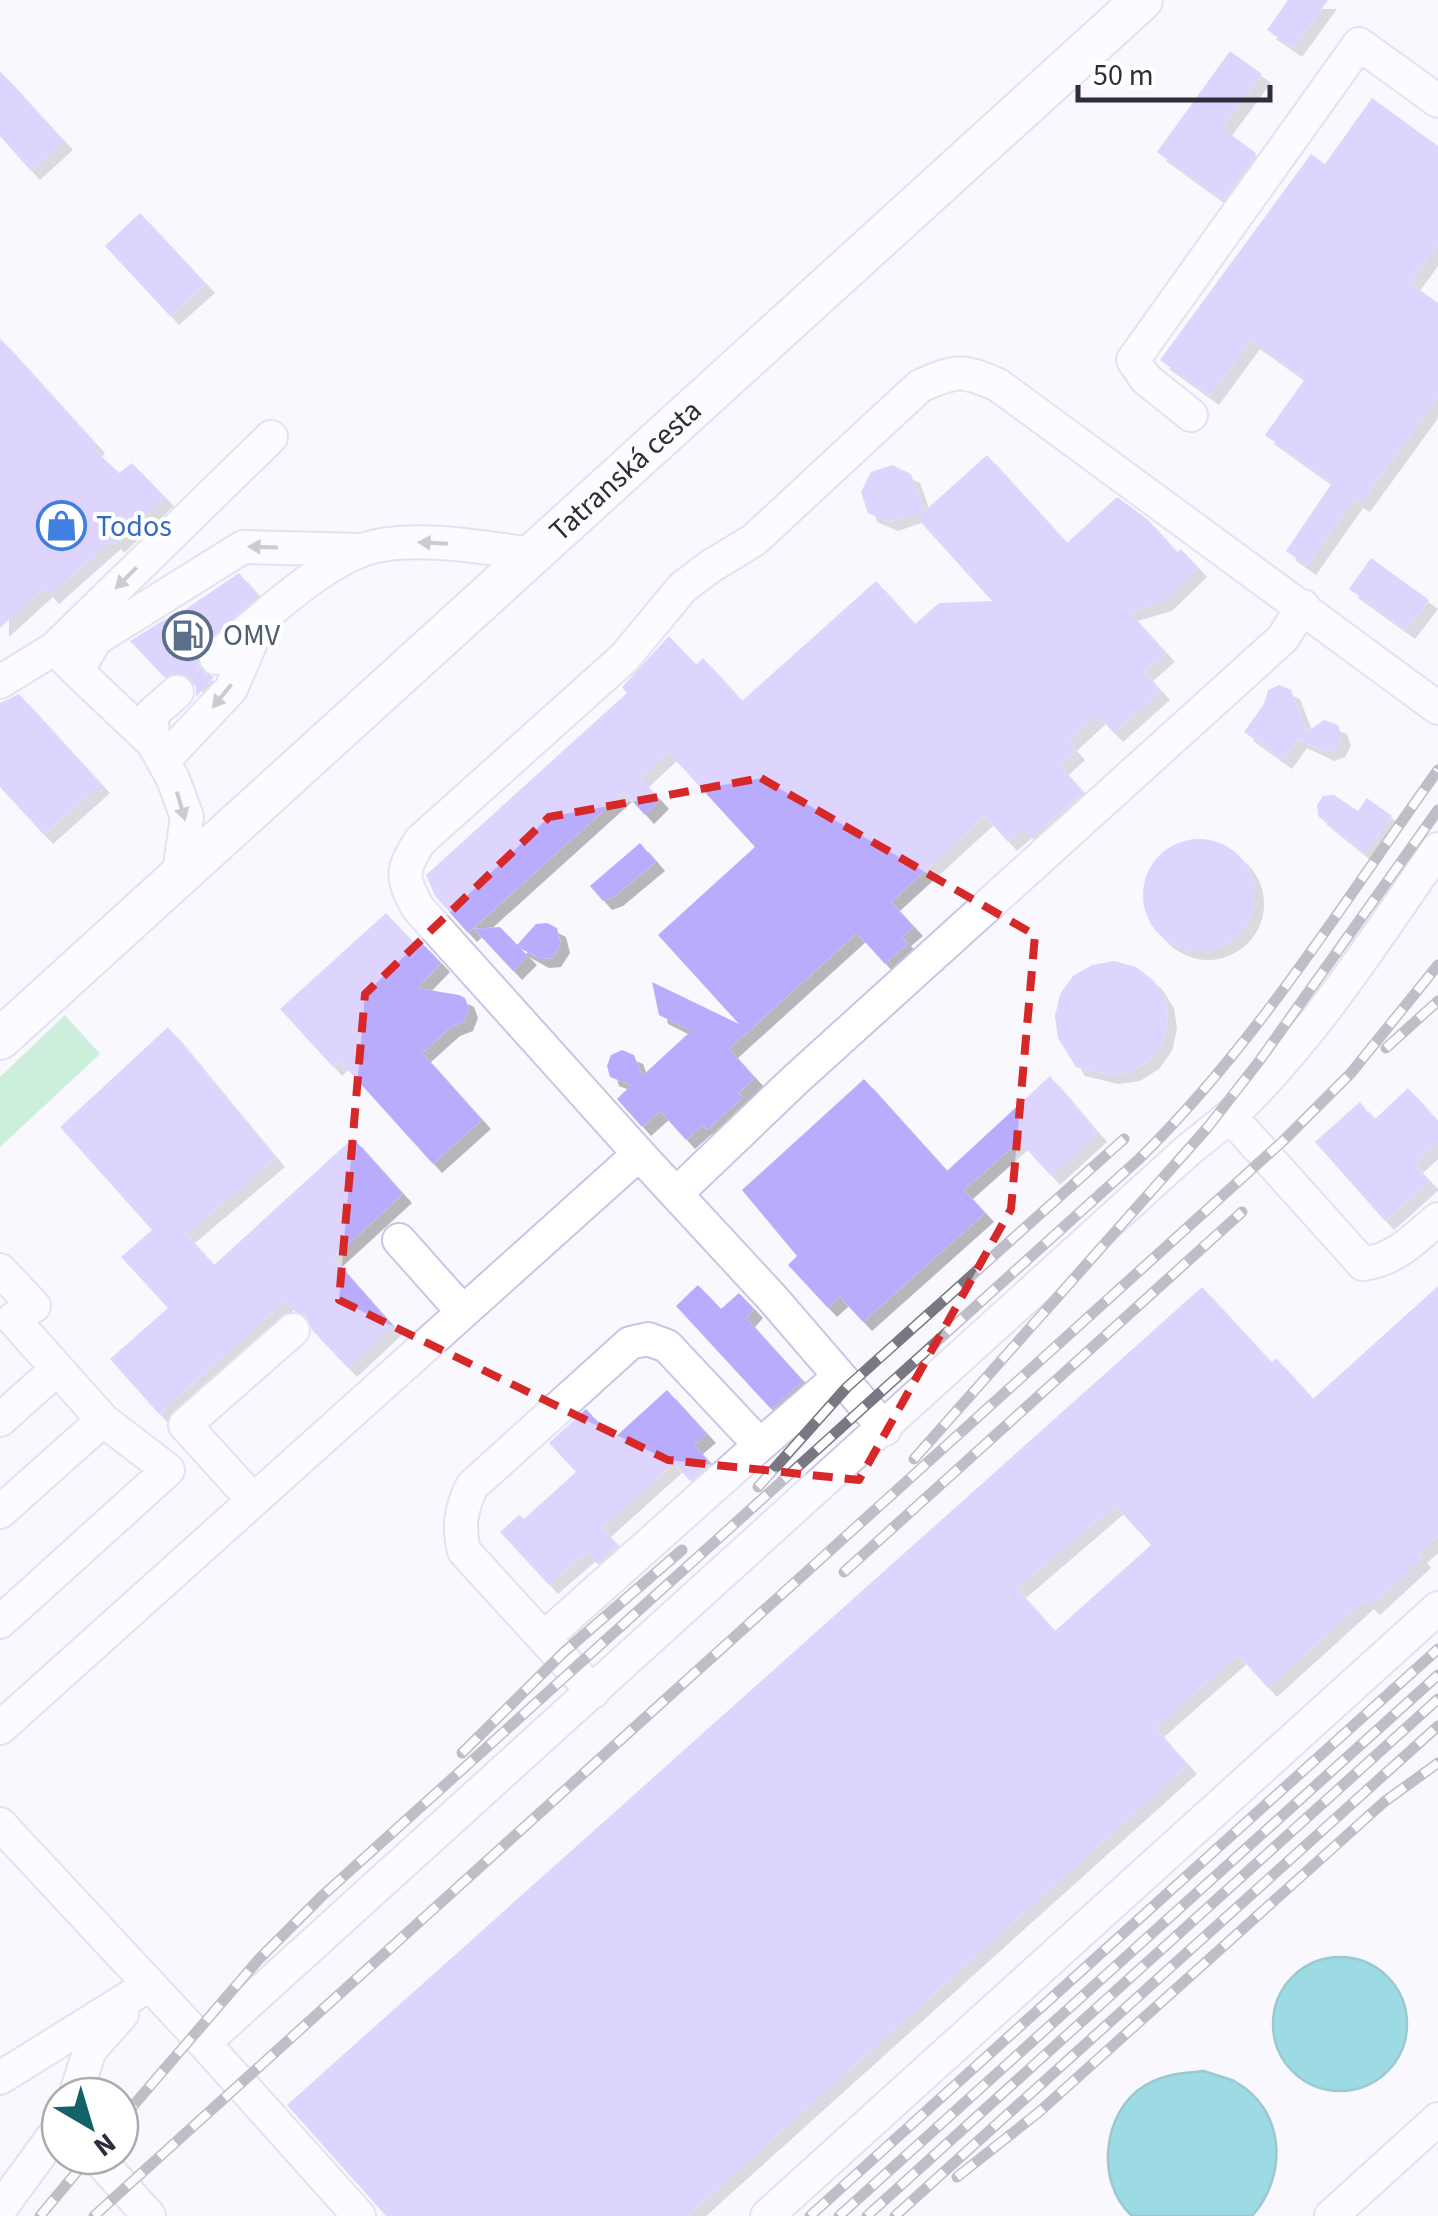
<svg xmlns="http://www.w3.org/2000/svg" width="1438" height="2216" viewBox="0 0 1438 2216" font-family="'Source Sans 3',sans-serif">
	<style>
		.green { fill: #96e4b1 }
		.water { fill: #2ab9c0; stroke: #2c8f98; stroke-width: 2.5 }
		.building { fill: #baacfd; fill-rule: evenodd; filter: url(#shadow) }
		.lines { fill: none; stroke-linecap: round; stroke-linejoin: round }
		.minor-casing { stroke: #c9c5e4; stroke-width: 36 }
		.major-casing { stroke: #c9c5e4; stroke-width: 44 }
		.minor { stroke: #fff; stroke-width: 32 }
		.major { stroke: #fff; stroke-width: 40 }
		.rail-casing { stroke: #797781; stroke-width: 11 }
		.rail { stroke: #fff; stroke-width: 8; stroke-dasharray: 22; stroke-linecap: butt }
		.oneway { fill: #97969c }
		.marked { fill: none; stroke: #d62828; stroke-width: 8; stroke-dasharray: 20 12; stroke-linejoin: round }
		.labels { text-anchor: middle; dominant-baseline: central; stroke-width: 8; stroke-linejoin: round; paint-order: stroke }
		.street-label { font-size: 30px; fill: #2f2d39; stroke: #fff }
		.shop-label { font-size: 30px; fill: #366cbe; stroke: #fff; text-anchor: start }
		.service-label { font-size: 30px; fill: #4e5e75; stroke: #fff; text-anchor: start }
	</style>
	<defs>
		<filter id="shadow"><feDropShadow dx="9" dy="9" stdDeviation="0" flood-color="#0004"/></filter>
	</defs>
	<rect width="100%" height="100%" fill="#f9f8ff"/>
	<!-- green -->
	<path class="green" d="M65,1015L100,1054L0,1147V1077Z"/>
	<!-- water -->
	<path class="water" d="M1273 2024a67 67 0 1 1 134 0a67 67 0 1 1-134 0Z
		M1204,2071C1214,2075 1225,2077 1234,2081C1286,2109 1288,2176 1252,2216H1132C1095,2183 1102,2112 1144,2086C1164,2074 1181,2073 1204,2071Z"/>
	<!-- building -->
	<path class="building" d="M1288,0H1328L1293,48L1267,30Z
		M1230,51L1262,74L1222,128L1256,153L1223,200L1157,152Z
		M0,71L64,141L31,171L0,136Z
		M1372,98L1438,146V245L1410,283L1438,303V397L1361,503L1354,499L1307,566L1286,551L1332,483L1265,435L1305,379L1251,340L1210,396L1160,360L1311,154L1325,164Z
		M140,213L206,284L170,316L105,246Z
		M0,338L96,444L93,448L119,473L132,463L165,497L115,544L112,540L50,595L44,588L0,628Z
		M987,455L1067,543L1117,497L1147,519L1177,552L1181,549L1198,568L1163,602L1129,612L1166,653L1144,672L1161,691L1114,733L1097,715L1068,742L1076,751L1060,766L1083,792L1032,838L1023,829L1008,842L985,816L891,902L914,927L902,937L908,944L885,964L857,933L729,1049L755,1078L738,1093L743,1097L707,1130L703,1125L686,1140L660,1111L642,1127L617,1099L631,1085L610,1077L607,1066L611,1055L622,1050L634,1055L642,1076L691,1031L659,1015L652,982L739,1024L658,935L755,847L668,752L640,778L660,800L645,815L624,792L468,933L435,896L426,875L627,693L622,687L669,636L696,665L703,658L742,701L876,581L915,624L939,603L992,601L917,518Z
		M892,465L911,474L924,510L889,522L868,513L861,492L871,472Z
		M1371,558L1429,600L1406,630L1349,589Z
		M239,573L258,595L198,651L196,661L200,670L214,677L196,697V687L191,678L174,672L164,677L130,641L175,613L177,615Z
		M1279,685L1291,690L1307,732L1324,720L1338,725L1342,737L1336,748L1325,752L1298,739L1283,760L1244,732L1264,704L1268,690Z
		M19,694L101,784L44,835L0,787V703Z
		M1334,795L1358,811L1367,798L1392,816L1365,854L1318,816L1317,805L1323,796Z
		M1143 895a56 56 0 1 1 112 0a56 56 0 1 1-112 0Z
		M640,843L656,862L614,897L603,901L590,886Z
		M386,913L414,943L421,942L441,963L417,988L459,995L465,998L469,1009L464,1022L451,1027L422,1053L482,1120L433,1164L340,1061L333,1067L280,1009Z
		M547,923L557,928L561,944L552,958L540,959L520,948L528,956L513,971L474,929L500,927L517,945L536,924Z
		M1114,961L1136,967L1153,980L1165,999L1168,1020L1163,1042L1150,1060L1131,1072L1109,1075L1076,1067L1058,1038L1055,1016L1060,994L1073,976L1092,965Z
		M168,1027L276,1158L186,1234L214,1265L353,1138L403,1194L333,1258L393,1326L348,1368L312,1330L307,1316L294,1311L285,1301L159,1414L110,1359L168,1308L121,1257L152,1230L60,1127Z
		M1050,1076L1098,1133L1051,1176L1019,1141L964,1190L985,1213L863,1322L840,1297L828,1308L788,1265L797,1256L742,1190L864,1079L947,1171Z
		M1408,1088L1438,1121V1142L1414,1164L1430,1181L1385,1221L1315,1142L1360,1102L1374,1120Z
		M698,1285L721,1309L739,1293L754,1309L746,1318L803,1381L771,1409L676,1306Z
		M1438,1286V1536L1418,1554L1422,1559L1371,1606L1365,1600L1268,1688L1238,1655L1155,1728L1188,1765L687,2216H386L287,2105L1202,1287L1272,1363L1276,1358L1313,1399ZM1115,1505L1151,1545L1055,1631L1017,1589Z
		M667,1390L707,1434L694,1445L710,1463L690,1481L674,1463L602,1528L618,1545L597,1564L587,1552L549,1585L500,1532L519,1515L524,1519L576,1472L549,1443L586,1409L613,1439Z"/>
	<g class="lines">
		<defs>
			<path id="minor" d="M1191,415L1146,379L1133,360L1359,44L1438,101
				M216,658C253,626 315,568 360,551C403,533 483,547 530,554
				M77,671L55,648L271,437
				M0,682L55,648
				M177,692L152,714L153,743L173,779L187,817L178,879
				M153,743L77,671L96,639L243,547L360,550
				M163,761L231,689L258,626
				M1230,1116L1363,1264C1395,1260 1414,1239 1438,1219
				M639,1154L418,908C401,877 401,871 420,841L625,657L683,587L711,566L754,540L920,386C956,370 962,369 998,385L1438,708
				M676,1194L794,1081L1283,638L1303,606
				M399,1240L463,1312
				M0,1270L34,1306L13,1319L103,1420L0,1512
				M0,1420L57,1369
				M253,1500L185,1425L293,1330
				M0,1622L168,1470L103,1420
				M544,1638L760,1445
				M593,1692L464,1551C458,1526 461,1509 472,1486L630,1343L648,1339L667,1346L760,1445L839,1377
				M0,1728L639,1154L774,1300L885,1429
				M0,1824L204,2043L1186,1152C1204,1137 1223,1123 1240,1107C1317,1031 1376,938 1438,849
				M204,2043L359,2216
				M0,2078L149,1985
				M75,2096L90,2050L122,2014
				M96,2156L149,2216
				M0,2209L60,2127
				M767,2216L1438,1608
				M1331,2216L1438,2119"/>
			<g id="major">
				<path id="s1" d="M0,1039L1142,0"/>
			</g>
		</defs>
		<!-- minor casing -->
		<use href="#minor" class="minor-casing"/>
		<!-- major casing -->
		<use href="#major" class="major-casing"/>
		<!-- minor -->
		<use href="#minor" class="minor"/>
		<!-- major -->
		<use href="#major" class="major"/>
		<defs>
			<path id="rail" d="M1386,1048L1438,1001
				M914,1459L1208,1127L1260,1060L1438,810
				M758,1487L847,1387L1124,1139
				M844,1572L1242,1212
				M462,1753L564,1652L682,1550
				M120,2121L259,1959L322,1896L1139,1159C1256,1044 1343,903 1438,770
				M957,2177L1039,2112L1384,1802L1438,1763
				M40,2216L90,2156
				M94,2216L1283,1141L1351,1073L1438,965
				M810,2216L1438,1649
				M839,2216L1438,1675
				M867,2216L1438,1699
				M895,2216L1438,1726"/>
		</defs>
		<!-- rail casing -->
		<use href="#rail" class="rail-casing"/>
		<!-- rail -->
		<use href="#rail" class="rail"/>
	</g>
	<!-- one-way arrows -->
	<defs><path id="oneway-solid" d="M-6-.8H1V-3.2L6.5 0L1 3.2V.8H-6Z" transform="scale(2.5)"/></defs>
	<g class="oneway">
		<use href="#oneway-solid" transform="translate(433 543) rotate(-177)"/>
		<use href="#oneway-solid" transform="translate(263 547) rotate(-178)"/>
		<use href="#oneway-solid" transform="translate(126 578) rotate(135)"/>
		<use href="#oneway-solid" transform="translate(222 696) rotate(129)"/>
		<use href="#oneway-solid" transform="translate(181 806) rotate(74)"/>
	</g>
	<!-- marked area -->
	<path d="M0 0H1438V2216H0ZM761,778L1035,935L1011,1209L859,1480L668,1460L339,1300L365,994L549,817Z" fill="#f9f8ff" fill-opacity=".55" fill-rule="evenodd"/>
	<path class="marked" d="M761,778L1035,935L1011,1209L859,1480L668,1460L339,1300L365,994L549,817Z"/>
	<!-- icons -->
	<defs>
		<symbol id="shop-ring" viewBox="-11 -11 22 22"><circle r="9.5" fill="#fff" stroke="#3f7fe0" stroke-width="1.5"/><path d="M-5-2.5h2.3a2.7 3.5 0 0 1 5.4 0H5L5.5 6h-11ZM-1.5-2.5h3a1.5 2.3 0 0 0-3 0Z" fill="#3f7fe0"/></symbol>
		<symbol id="fuel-ring" viewBox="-11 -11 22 22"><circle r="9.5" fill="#fff" stroke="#5c6f8a" stroke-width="1.5"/><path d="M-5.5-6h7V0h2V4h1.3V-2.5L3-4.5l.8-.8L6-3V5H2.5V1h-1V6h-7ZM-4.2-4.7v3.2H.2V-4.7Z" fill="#5c6f8a"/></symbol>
	</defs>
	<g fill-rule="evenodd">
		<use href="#shop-ring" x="34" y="498" width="55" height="55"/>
		<use href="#fuel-ring" x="160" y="608" width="55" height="55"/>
	</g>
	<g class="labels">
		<!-- street labels -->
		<g class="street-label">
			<text stroke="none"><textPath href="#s1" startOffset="845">Tatranská cesta</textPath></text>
		</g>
		<!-- shop labels -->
		<g class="shop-label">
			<text x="96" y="526">Todos</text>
		</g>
		<!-- service labels -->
		<g class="service-label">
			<text x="223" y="635">OMV</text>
		</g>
	</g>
	<!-- north arrow -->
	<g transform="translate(90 2126) rotate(142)"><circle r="48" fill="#ffffff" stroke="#acabb0" stroke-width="2.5"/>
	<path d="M0-8L18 38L0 25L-18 38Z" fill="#13626a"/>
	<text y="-15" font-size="28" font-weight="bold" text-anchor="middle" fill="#2f2d39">N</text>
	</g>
	<!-- scale -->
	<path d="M1078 85v15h192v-15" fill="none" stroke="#2f2d39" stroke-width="5"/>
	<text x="1093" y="85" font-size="30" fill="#2f2d39" stroke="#ffffff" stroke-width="8" paint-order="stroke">50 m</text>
</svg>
